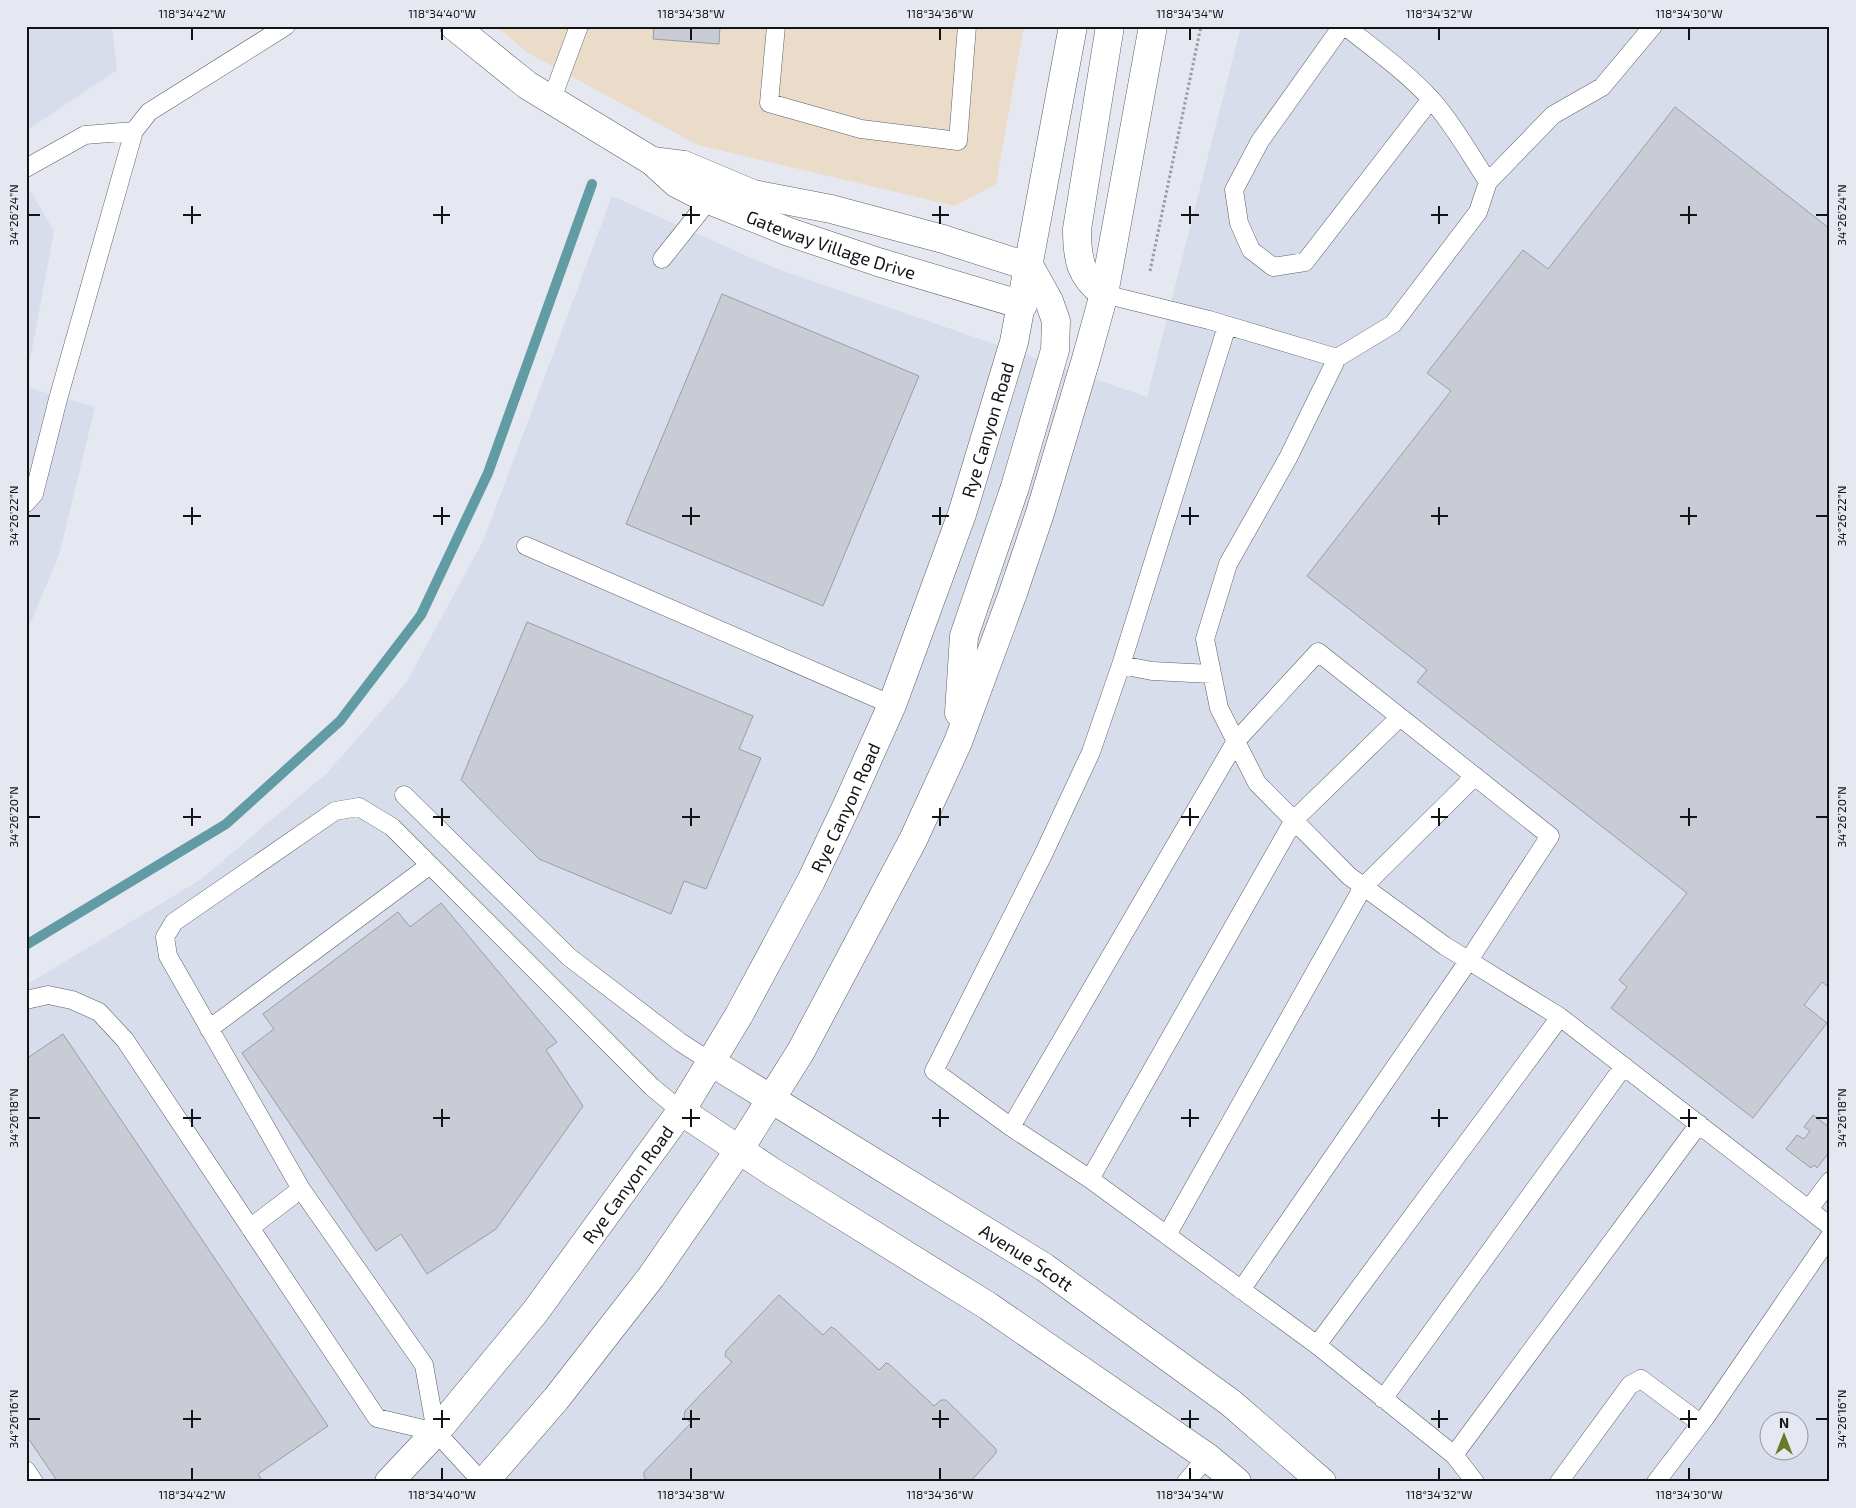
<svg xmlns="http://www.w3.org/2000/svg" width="1856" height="1508" viewBox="0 0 1856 1508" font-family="'Exo 2',sans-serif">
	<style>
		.commercial { fill: #eadcc9 }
		.built { fill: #d8ddec; fill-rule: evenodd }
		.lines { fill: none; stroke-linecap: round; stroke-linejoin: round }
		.stream { stroke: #619ca5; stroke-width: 10 }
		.building { fill: #c9ccd4; stroke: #9a9da5 }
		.service-casing { stroke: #5d5f66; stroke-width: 19 }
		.minor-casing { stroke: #5d5f66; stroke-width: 29 }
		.secondary-casing { stroke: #5d5f66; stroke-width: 29 }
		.path { stroke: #9a9ca2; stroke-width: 3; stroke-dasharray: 2.5 2.5; stroke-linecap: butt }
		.service { stroke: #fff; stroke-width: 18 }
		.minor { stroke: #fff; stroke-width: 28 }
		.secondary { stroke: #fff; stroke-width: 28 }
		.ticks { fill: none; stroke: #121315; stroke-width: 2 }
		.labels { text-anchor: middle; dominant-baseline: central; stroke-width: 5; stroke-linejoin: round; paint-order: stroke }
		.street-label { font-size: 18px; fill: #121315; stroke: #e5e8f0 }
		.neatline { fill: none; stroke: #121315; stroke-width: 2 }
		.ticks-label { font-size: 12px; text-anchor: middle; fill: #121315 }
	</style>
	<rect width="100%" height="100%" fill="#e5e8f0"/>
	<!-- commercial -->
	<path class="commercial" d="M496,26H1024L996,184L955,206L698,145L528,53Z"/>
	<!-- built -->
	<path class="built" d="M26,26H112L117,70L26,131Z
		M1241,26H1830V1482H26V985L200,880L326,774L406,683L484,539L612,196L772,267L1147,397ZM1768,1420H1798V1450H1768Z
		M26,184L54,231L26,382Z
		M26,387L95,407L60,552L26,634Z"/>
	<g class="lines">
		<!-- stream -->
		<path class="stream" d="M26,945L226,824L340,721L421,615L488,473L592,184"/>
	</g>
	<!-- building -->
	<path class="building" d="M654,26H720L719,44L653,39Z
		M1675,107L1830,229V988L1822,982L1804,1005L1827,1023L1753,1118L1611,1008L1627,987L1619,980L1687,893L1417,682L1427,670L1307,576L1451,391L1427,373L1523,250L1548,269Z
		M722,294L919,376L823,606L626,524Z
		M527,622L753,716L739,749L761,758L706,889L684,881L671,914L539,859L461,780Z
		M441,903L557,1042L546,1050L583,1106L496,1229L427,1274L401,1234L376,1251L242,1053L274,1029L263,1014L398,912L410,927Z
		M63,1034L328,1426L258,1474L263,1482H58L26,1435V1059Z
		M1813,1115L1830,1128V1151L1817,1168L1814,1165L1811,1168L1786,1149L1797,1135L1804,1139L1810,1131L1804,1127Z
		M779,1295L823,1335L831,1327L835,1329L879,1370L886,1363L889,1364L934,1406L941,1400H946L996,1449V1453L970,1482H649L644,1477V1472L691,1423L684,1417L685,1411L732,1362L725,1356L726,1351Z"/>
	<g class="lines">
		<defs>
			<path id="service" d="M776,26L769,103L861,129L958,141L967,26
				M1342,26L1260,141L1234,190L1239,223L1251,250L1273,267L1305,262L1431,99
				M1345,26C1374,49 1406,72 1431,99C1453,124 1470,154 1488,182
				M1653,26L1602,87L1553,115L1488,182L1478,212L1393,324L1337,358L1288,458L1228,564L1205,639L1219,708L1257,783L1349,876L1445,946L1560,1017L1830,1226
				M551,101L579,26
				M26,168L85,135L134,131
				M662,259L709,200
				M1104,294L1209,320L1337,358
				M1227,326L1121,665L1091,752L1043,855L934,1071L1011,1127L1090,1179L1317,1345L1454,1455L1475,1482
				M26,503L34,494L58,399L134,131L149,112L286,26
				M526,546L892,705
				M1121,665L1152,671L1212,674
				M404,795L569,957L680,1042L711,1062
				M26,1000L48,995L72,1000L99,1012L125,1040L377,1418L436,1432
				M209,1029L430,865
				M1011,1127L1236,741L1318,652L1550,836L1469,960L1241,1290
				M1090,1179L1294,820L1400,717
				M301,1189L168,956L165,937L174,922L335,811L359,807L392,827L652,1087L681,1111
				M1809,1209L1830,1181
				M250,1228L301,1189L424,1365L436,1432L482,1482
				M1167,1235L1363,887L1475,776
				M1317,1345L1560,1017
				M1383,1399L1624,1066
				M1454,1455L1699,1124
				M26,1470L34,1482
				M1186,1482L1207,1457
				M1559,1482L1630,1385L1641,1379L1700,1423
				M1656,1482L1705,1418L1830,1236"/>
			<g id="minor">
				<path id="s1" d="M454,26L527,85L652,161L676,183L709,200L789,232L878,262L1023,305"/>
				<path d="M652,161L684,165L753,194L831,209L943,239L1030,267"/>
			</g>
			<g id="secondary">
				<path d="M1104,294C1080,276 1077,259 1077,229L1110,26"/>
				<path d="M959,713L964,636L1015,487L1055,350L1056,321L1049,301L1030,267"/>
				<path id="s2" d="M711,1062L1044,1267L1231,1403L1322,1482"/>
				<path d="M681,1111L774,1173L988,1306L1207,1457L1237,1482"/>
				<path id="s3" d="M389,1482L436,1432L535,1312L681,1111L739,1015L811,881L848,803L892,705L962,514L1014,342L1073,26"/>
				<path d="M484,1482L556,1399L651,1277L739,1150L801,1051L913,840L958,742L1013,593L1040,513L1086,359L1104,294L1153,26"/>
			</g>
		</defs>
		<!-- service casing -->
		<use href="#service" class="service-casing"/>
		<!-- minor casing -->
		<use href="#minor" class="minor-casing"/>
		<!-- secondary casing -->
		<use href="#secondary" class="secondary-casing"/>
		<!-- path -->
		<path class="path" d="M1150,271L1201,26"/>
		<!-- service -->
		<use href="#service" class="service"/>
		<!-- minor -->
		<use href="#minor" class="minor"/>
		<!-- secondary -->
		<use href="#secondary" class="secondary"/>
	</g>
	<!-- ticks -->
	<path class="ticks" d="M192,28V40M442,28V40M691,28V40M940,28V40M1190,28V40M1439,28V40M1689,28V40M192,206V224M442,206V224M691,206V224M940,206V224M1190,206V224M1439,206V224M1689,206V224M28,215H40M183,215H201M433,215H450M682,215H700M932,215H949M1181,215H1199M1431,215H1448M1680,215H1697M1816,215H1828M192,507V525M442,507V525M691,507V525M940,507V525M1190,507V525M1439,507V525M1689,507V525M28,516H40M183,516H201M433,516H450M682,516H700M932,516H949M1181,516H1199M1431,516H1448M1680,516H1697M1816,516H1828M192,808V826M442,808V826M691,808V826M940,808V826M1190,808V826M1439,808V826M1689,808V826M28,817H40M183,817H201M433,817H450M682,817H700M932,817H949M1181,817H1199M1431,817H1448M1680,817H1697M1816,817H1828M192,1109V1127M442,1109V1127M691,1109V1127M940,1109V1127M1190,1109V1127M1439,1109V1127M1689,1109V1127M28,1118H40M183,1118H201M433,1118H450M682,1118H700M932,1118H949M1181,1118H1199M1431,1118H1448M1680,1118H1697M1816,1118H1828M192,1410V1428M442,1410V1428M691,1410V1428M940,1410V1428M1190,1410V1428M1439,1410V1428M1689,1410V1428M28,1419H40M183,1419H201M433,1419H450M682,1419H700M932,1419H949M1181,1419H1199M1431,1419H1448M1680,1419H1697M1816,1419H1828M192,1468V1480M442,1468V1480M691,1468V1480M940,1468V1480M1190,1468V1480M1439,1468V1480M1689,1468V1480"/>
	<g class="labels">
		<!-- street labels -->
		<g class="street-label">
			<text stroke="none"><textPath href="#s1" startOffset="440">Gateway Village Drive</textPath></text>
			<text stroke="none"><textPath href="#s3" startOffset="1222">Rye Canyon Road</textPath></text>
			<text stroke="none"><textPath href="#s3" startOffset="818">Rye Canyon Road</textPath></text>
			<text stroke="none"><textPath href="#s3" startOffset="382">Rye Canyon Road</textPath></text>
			<text stroke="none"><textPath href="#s2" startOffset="371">Avenue Scott</textPath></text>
		</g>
	</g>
	<!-- border -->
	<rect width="1856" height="1508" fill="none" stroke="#e5e8f0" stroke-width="55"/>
	<!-- north arrow -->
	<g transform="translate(1784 1436)"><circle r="24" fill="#e5e8f0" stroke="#919398"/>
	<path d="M0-4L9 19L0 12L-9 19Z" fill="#6b7927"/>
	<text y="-8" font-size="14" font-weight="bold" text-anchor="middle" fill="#121315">N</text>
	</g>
	<rect x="28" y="28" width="1800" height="1452" class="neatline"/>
	<g class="ticks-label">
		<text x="192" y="18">118°34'42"W</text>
		<text x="442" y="18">118°34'40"W</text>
		<text x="691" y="18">118°34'38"W</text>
		<text x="940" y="18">118°34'36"W</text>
		<text x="1190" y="18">118°34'34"W</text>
		<text x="1439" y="18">118°34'32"W</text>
		<text x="1689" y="18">118°34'30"W</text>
		<text transform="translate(14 215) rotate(-90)" y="4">34°26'24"N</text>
		<text transform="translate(1842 215) rotate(-90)" y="4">34°26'24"N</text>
		<text transform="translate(14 516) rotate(-90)" y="4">34°26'22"N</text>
		<text transform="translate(1842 516) rotate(-90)" y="4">34°26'22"N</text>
		<text transform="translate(14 817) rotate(-90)" y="4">34°26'20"N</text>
		<text transform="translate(1842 817) rotate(-90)" y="4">34°26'20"N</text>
		<text transform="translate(14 1118) rotate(-90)" y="4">34°26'18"N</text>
		<text transform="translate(1842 1118) rotate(-90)" y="4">34°26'18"N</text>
		<text transform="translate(14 1419) rotate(-90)" y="4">34°26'16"N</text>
		<text transform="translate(1842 1419) rotate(-90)" y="4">34°26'16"N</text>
		<text x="192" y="1499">118°34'42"W</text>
		<text x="442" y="1499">118°34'40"W</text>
		<text x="691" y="1499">118°34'38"W</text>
		<text x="940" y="1499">118°34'36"W</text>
		<text x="1190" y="1499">118°34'34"W</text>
		<text x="1439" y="1499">118°34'32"W</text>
		<text x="1689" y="1499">118°34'30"W</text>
	</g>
</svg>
